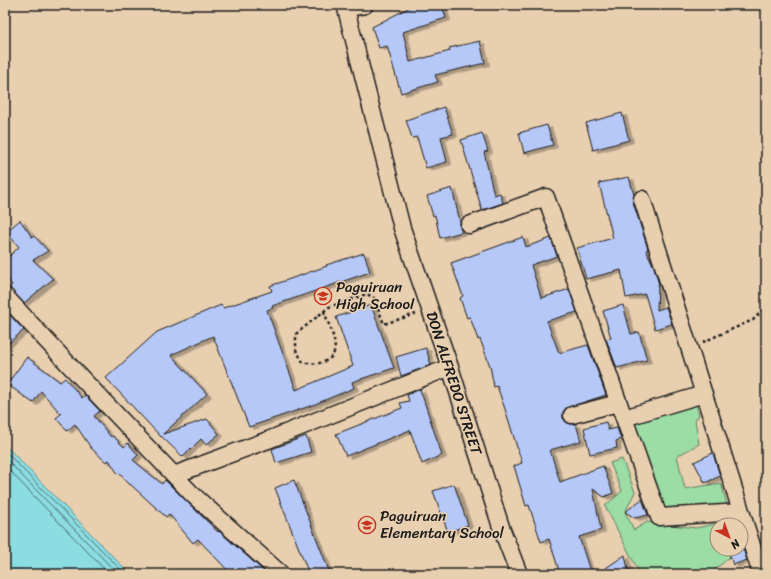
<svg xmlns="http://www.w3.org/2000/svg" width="771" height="579" viewBox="0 0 771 579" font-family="Sriracha,sans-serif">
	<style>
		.green { fill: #9cdca5; stroke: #5c7c60 }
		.water { fill: #8bdde2; stroke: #5f9093 }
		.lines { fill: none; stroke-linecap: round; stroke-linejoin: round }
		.shore { stroke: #48696b; stroke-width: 1 }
		.building { fill: #b6c8f8; stroke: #1c1c1c; filter: url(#shadow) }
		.minor-casing { stroke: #1c1c1c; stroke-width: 19 }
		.path { stroke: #1c1c1c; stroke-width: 2.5; stroke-dasharray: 3 3; stroke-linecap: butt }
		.minor { stroke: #e8cfb0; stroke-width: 16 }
		.labels { text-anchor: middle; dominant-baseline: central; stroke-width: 3; stroke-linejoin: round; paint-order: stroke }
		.poi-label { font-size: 15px; fill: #1c1c1c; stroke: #e8cfb0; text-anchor: start }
		.street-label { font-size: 15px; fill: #1c1c1c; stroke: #e8cfb0 }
	</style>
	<defs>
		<filter id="shadow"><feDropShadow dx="4.5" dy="2.5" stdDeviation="0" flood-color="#0004"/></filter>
	</defs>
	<rect width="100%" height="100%" fill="#e8cfb0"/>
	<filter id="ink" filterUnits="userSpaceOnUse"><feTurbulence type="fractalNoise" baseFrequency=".025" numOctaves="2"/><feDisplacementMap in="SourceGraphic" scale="8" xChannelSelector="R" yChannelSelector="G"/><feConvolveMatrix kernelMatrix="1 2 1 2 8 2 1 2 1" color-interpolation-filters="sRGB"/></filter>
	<g filter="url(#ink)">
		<!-- green -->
		<path class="green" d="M695,400L699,415L695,420L699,444L677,456L685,489L721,483L728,508L661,510L634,422Z
			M622,459L635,492L625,512L634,530L647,522L696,528L719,523L720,525H717V549H728L730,557L709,574H672L668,570L659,574H640L605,506L622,491L610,463Z"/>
		<!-- water -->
		<path class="water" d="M5,445L127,571L131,574H5Z"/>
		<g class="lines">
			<!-- shore -->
			<path class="shore" d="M5,451L125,574
				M5,458L118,574
				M5,466L109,574"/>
		</g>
		<!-- building -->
		<path class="building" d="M414,5H442L446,18L403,32L410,62L450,51L449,48L480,41L485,63L435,75L438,82L401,93L387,46L379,48L372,27Z
			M444,107L453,134L441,137L447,162L426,168L417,137L412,138L406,120Z
			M622,113L629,140L593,150L586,123Z
			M547,125L553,145L524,153L519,133Z
			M482,133L488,151L484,152L494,195L500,193L503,203L482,210L461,140Z
			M629,177L634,195L633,202L648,249L646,250L654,267L659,285H658L657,310L666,307L672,324L655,329L645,294L626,298L621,270L586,279L577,248L613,238L599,183Z
			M452,188L460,222V228L462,232L440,238L435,215L433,216L427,196Z
			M20,220L32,237L34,236L48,251L33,260L53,279L24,303L9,288L12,285L5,276V260L19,247L6,232Z
			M523,237L526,247L551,238L557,256L531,265L541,297L542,298L569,289L577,312L547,321L559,353L588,345L606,395L566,408L563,412V418L565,421L569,424H576L581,441L550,450L560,482L603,466L613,493L604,497L593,489L601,530L579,537L591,574H560L549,539L541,542L529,505L526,506L514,466L522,463L505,409L497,386L494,387L490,366L480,339L478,340L470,317L467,318L460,298L463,296L451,263Z
			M364,253L370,272L272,306L273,308L267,310L296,390L353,366L336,317L371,305L394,368L352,382L354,388L313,405L249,427L213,336L171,355L207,394L163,434L207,419L219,434L206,445L201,439L183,457L161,436V437L106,378L157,332L221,305L223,308L272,291L270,286L327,266L326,265Z
			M623,305L631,334L639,332L647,360L617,368L606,339L611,338L603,311Z
			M5,310L24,330L5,346Z
			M426,348L431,365L401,376L396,357Z
			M27,357L60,382L65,378L82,398L85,395L100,411L94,416L111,437L113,436L124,447L128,443L138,455L133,460L162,484L165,480L218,532L219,531L267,574H231L198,539L193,543L169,514L166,517L130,484V485L119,473L118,474L109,460L106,462L91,448L75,424L67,431L56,418L61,414L41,391L33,403L7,384Z
			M420,389L442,455L422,464L410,430L346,456L336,434L402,408L400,403L409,401L407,395Z
			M606,422L608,430L617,428L621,439L616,441L617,448L590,454L584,428Z
			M306,436L311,452L276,463L272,449Z
			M713,453L720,476L705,483L694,462Z
			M294,480L329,571L321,574H309L275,488Z
			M454,484L468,525L448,532L433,491Z
			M642,499L648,515L635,518L625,512Z
			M728,549H743L747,560L733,565Z
			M625,555L629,574H597Z"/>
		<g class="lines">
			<defs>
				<path id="minor" d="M345,5L402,228L450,367L502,530L519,574
					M346,8L365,5
					M642,199L761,574
					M469,225L546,197L659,517L741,512
					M5,296L71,367L192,494L281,574
					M572,415L618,403
					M624,418L704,394
					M174,475L268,440L450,367"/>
			</defs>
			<!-- minor casing -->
			<use href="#minor" class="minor-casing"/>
			<!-- path -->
			<path class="path" d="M324,311C328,324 342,349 330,358C321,365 313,364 303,362L296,350V334L329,307L367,294L374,298L384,324L416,314
				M703,342L753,320L766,307"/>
			<!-- minor -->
			<use href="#minor" class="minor"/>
		</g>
	</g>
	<!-- icons -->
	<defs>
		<symbol id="school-ring" viewBox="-11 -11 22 22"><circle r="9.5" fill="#e8cfb0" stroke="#c8321e" stroke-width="1.5"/><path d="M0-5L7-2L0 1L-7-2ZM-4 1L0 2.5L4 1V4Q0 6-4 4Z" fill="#c8321e"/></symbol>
	</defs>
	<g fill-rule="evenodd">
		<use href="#school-ring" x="313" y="286" width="20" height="20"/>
		<use href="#school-ring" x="357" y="515" width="20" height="20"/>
	</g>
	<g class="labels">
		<!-- poi labels -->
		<g class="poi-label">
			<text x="336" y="287">Paguiruan<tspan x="336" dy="17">High School</tspan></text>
			<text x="380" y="516">Paguiruan<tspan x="380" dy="17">Elementary School</tspan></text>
		</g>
		<!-- street labels -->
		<g class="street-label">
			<text transform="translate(454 383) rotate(72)">DON ALFREDO STREET</text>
		</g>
	</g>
	<!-- margin -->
	<rect width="771" height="579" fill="none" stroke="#e8cfb0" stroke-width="20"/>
	<rect x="10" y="10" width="751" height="559" fill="none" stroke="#1c1c1c" stroke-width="1.5" filter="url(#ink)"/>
	<!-- north arrow -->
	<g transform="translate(729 537) rotate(139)"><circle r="19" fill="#e8cfb0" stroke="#968775"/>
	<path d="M0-3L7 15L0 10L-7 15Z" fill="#c8321e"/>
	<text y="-6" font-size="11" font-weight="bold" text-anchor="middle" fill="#1c1c1c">N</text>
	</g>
</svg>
